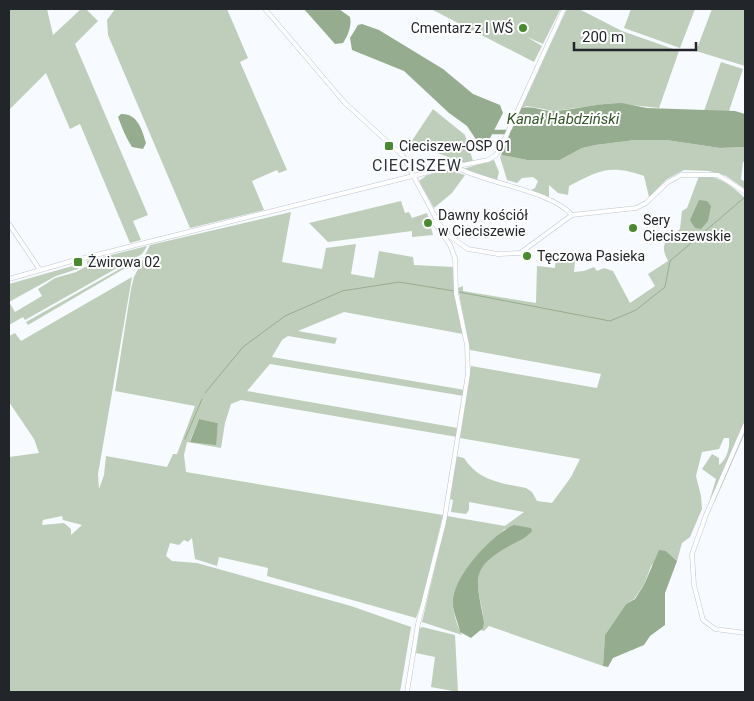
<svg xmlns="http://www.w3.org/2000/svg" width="754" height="701" viewBox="0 0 754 701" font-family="Roboto,sans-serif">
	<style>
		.green { fill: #beceba; fill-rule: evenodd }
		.water { fill: #95ad8e }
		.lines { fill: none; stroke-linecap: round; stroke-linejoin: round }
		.stream { stroke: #95ad8e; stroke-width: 1 }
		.canal { stroke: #95ad8e; stroke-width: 4.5 }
		.minor-casing { stroke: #bec5d1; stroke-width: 5 }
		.minor { stroke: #fff; stroke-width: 4 }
		.poi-dot { fill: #488a2e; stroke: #fff; stroke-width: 2 }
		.labels { text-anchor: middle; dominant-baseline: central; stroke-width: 4; stroke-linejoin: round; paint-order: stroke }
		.poi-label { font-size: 14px; fill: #222529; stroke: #fff; text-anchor: start }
		.water-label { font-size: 15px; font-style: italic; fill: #355629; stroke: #fff }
		.quarter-label { font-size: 16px; letter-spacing: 1px; fill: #2f343e; stroke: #fff }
	</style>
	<rect width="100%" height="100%" fill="#f7faff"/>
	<!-- green -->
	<path class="green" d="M9,9H47L53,35L81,9H86L98,21L75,44L148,215L133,221L141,240L130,243L80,124L70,129L46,73L9,110Z
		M115,9H227L248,58L240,62L287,170L279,173L277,170L252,181L264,210L190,228L108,35L107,20Z
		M431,9H557L560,10L543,44L527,37L542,46L534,62Z
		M567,9H579L622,31L679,51L659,108L614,103L554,111L527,106L521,108Z
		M631,9H695L680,48L624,28Z
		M712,9H745V66L696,51Z
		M721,62L743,69L729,111H704Z
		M433,109L465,135L473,161L465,163L429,150L424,148L422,151L412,145L408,153L405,151Z
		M635,140H666L720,148L745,147V162H743L741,179L745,182V189L726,176L709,171L684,170L667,179L649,197L644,176C611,164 599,170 569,186L568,195L558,193L549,185V200L531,190L535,188L538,181L533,177L522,178L517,183L507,180L500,157L501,155L527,160H560L582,148L596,145Z
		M494,160L499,172L497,180L463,169Z
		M443,171H452L465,175L452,193L434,208L419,181L427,175Z
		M699,176C719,175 731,185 745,198V433L715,501L710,499L716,479L702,469L712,454L719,458V465C727,459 730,448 729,438H724L719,449L702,452L696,476L701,496L702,509L690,537L682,543L677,561L666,551L651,566L644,585L634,599L626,604L605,635L603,666L489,626L484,631L480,630C493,616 463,583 489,557C499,548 517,541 530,534L505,529C488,545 458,573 453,597C451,607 457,626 462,635L422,622L447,516L505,526L524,512L469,502V510L466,514L451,512L453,500L450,499L456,456L464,458C479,481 501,483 526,488L532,492L537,501L552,503L571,477L580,459L460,438L471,366L597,388L601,374L470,350L458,288L463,286V291L536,303L537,266L555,268L556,254L576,253L574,272L584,271L594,267L597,271L604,268L613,271L630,303L655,286L648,274L668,261C658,242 668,240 680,229L682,211L687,208Z
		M401,201L405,213L409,212L412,218L427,213L430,223L422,226L430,224L433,235L412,237V231L328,242L309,223Z
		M291,212L282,262L322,269L326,248L356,244L351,274L374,278L379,251L413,257L414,265L454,267V294L463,334L344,312L298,331L337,338L335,344L288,336L282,340L272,357L465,390L464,396L270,364L247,391L458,428L457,437L241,400L231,404L225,423L221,448L187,442L184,455L186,472L443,515L422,601L416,618L267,576L268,568L219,557L217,566L195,559L192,538L188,542L184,540L179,545L170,543L166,556L172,561L197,563L351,606L411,627L400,692H9V457L39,453L34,439L9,402V336L15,333L21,341L132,277L98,474L99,489L104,475L106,456L167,467L173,454H177L195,406L115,391L131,289L134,277L150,245ZM199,419L218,423L217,432L190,441ZM62,516L63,520L82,525L71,535V529L64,523L42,525L43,520Z
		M147,246L142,254L25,320L23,317L9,325V284L83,263L78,269L56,276L9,302L15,312L42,296L38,289L55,278L76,272L87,266V261Z
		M141,257L139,260L28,325L26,322Z
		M422,627L455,635L458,692L431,687L435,657L416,653L419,629Z"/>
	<!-- water -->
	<path class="water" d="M304,9H339L350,17C352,25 348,36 343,43L335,44Z
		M362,24L379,30L443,69L473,94L500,105L503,113L487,144H479L467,126L449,113L404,71L352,50L350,38L358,25Z
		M622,103L647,108L735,111L745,114V147L720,148L666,140H635L596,145L582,148L560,160H527L501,155L521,108C533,105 544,112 556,111C578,109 599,103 622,103Z
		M121,114C137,113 142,129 146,143L143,149L132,147C126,138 122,128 118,117Z
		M699,200L707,201L711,206L708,221L701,229L695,228L690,220Z
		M199,419L218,423L216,445L190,442Z
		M514,525L531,528L532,531C527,538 516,542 509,546C468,569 477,581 484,622L483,628L471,638L460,632C458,621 451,609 453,598C456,574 492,534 514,525Z
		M659,550L666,551L677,561L665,593V625L650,636L644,645L613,658L608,667L603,666L605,635L626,604L635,599L644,585Z"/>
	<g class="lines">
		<!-- stream -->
		<path class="stream" d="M459,292L610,321L636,310L665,287L670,261L745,197
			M205,393L243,347L285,316L342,291L399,282L454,291
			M185,439L202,399"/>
		<!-- canal -->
		<path class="canal" d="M489,129L493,132H518"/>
		<defs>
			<path id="minor" d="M265,9L345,103L403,156L439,224L449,236L468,249L498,254L520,253L572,215L636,208L646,203L668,182L681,175H718L745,192
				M456,167C487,184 550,190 572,215
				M414,168L420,161
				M9,224L40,270
				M9,279L72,261L433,171L488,160L496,155L502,145L564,9
				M745,425L706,515L692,554L694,585L703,620L715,629L745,633
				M407,692L418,624L444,522L468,374L467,345L456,293L455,258L450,245L434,222"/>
		</defs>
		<!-- minor casing -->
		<use href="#minor" class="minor-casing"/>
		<!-- minor -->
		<use href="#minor" class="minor"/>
	</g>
	<!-- markers -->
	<g class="poi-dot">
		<circle cx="523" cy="28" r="5"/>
		<rect x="384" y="141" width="10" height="10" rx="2.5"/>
		<circle cx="428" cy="223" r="5"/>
		<circle cx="633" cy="228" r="5"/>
		<circle cx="527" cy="256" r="5"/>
		<rect x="73" y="257" width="10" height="10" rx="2.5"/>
	</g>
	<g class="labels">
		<!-- poi labels -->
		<g class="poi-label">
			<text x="513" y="28" text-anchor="end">Cmentarz z I WŚ</text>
			<text x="399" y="146">Cieciszew-OSP 01</text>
			<text x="438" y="215">Dawny kościół<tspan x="438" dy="16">w Cieciszewie</tspan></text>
			<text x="643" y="220">Sery<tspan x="643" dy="16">Cieciszewskie</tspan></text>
			<text x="537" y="256">Tęczowa Pasieka</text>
			<text x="88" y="262">Żwirowa 02</text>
		</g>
		<!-- water labels -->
		<g class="water-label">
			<text x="563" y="119">Kanał Habdziński</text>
		</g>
		<!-- quarter labels -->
		<g class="quarter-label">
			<text x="417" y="165">CIECISZEW</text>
		</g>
	</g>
	<!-- border -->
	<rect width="754" height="701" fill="none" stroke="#222529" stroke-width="20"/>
	<!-- scale -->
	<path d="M574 42v8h122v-8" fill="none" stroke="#222529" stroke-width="2.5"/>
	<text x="582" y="42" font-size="15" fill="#222529" stroke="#ffffff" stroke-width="4" paint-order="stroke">200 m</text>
</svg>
